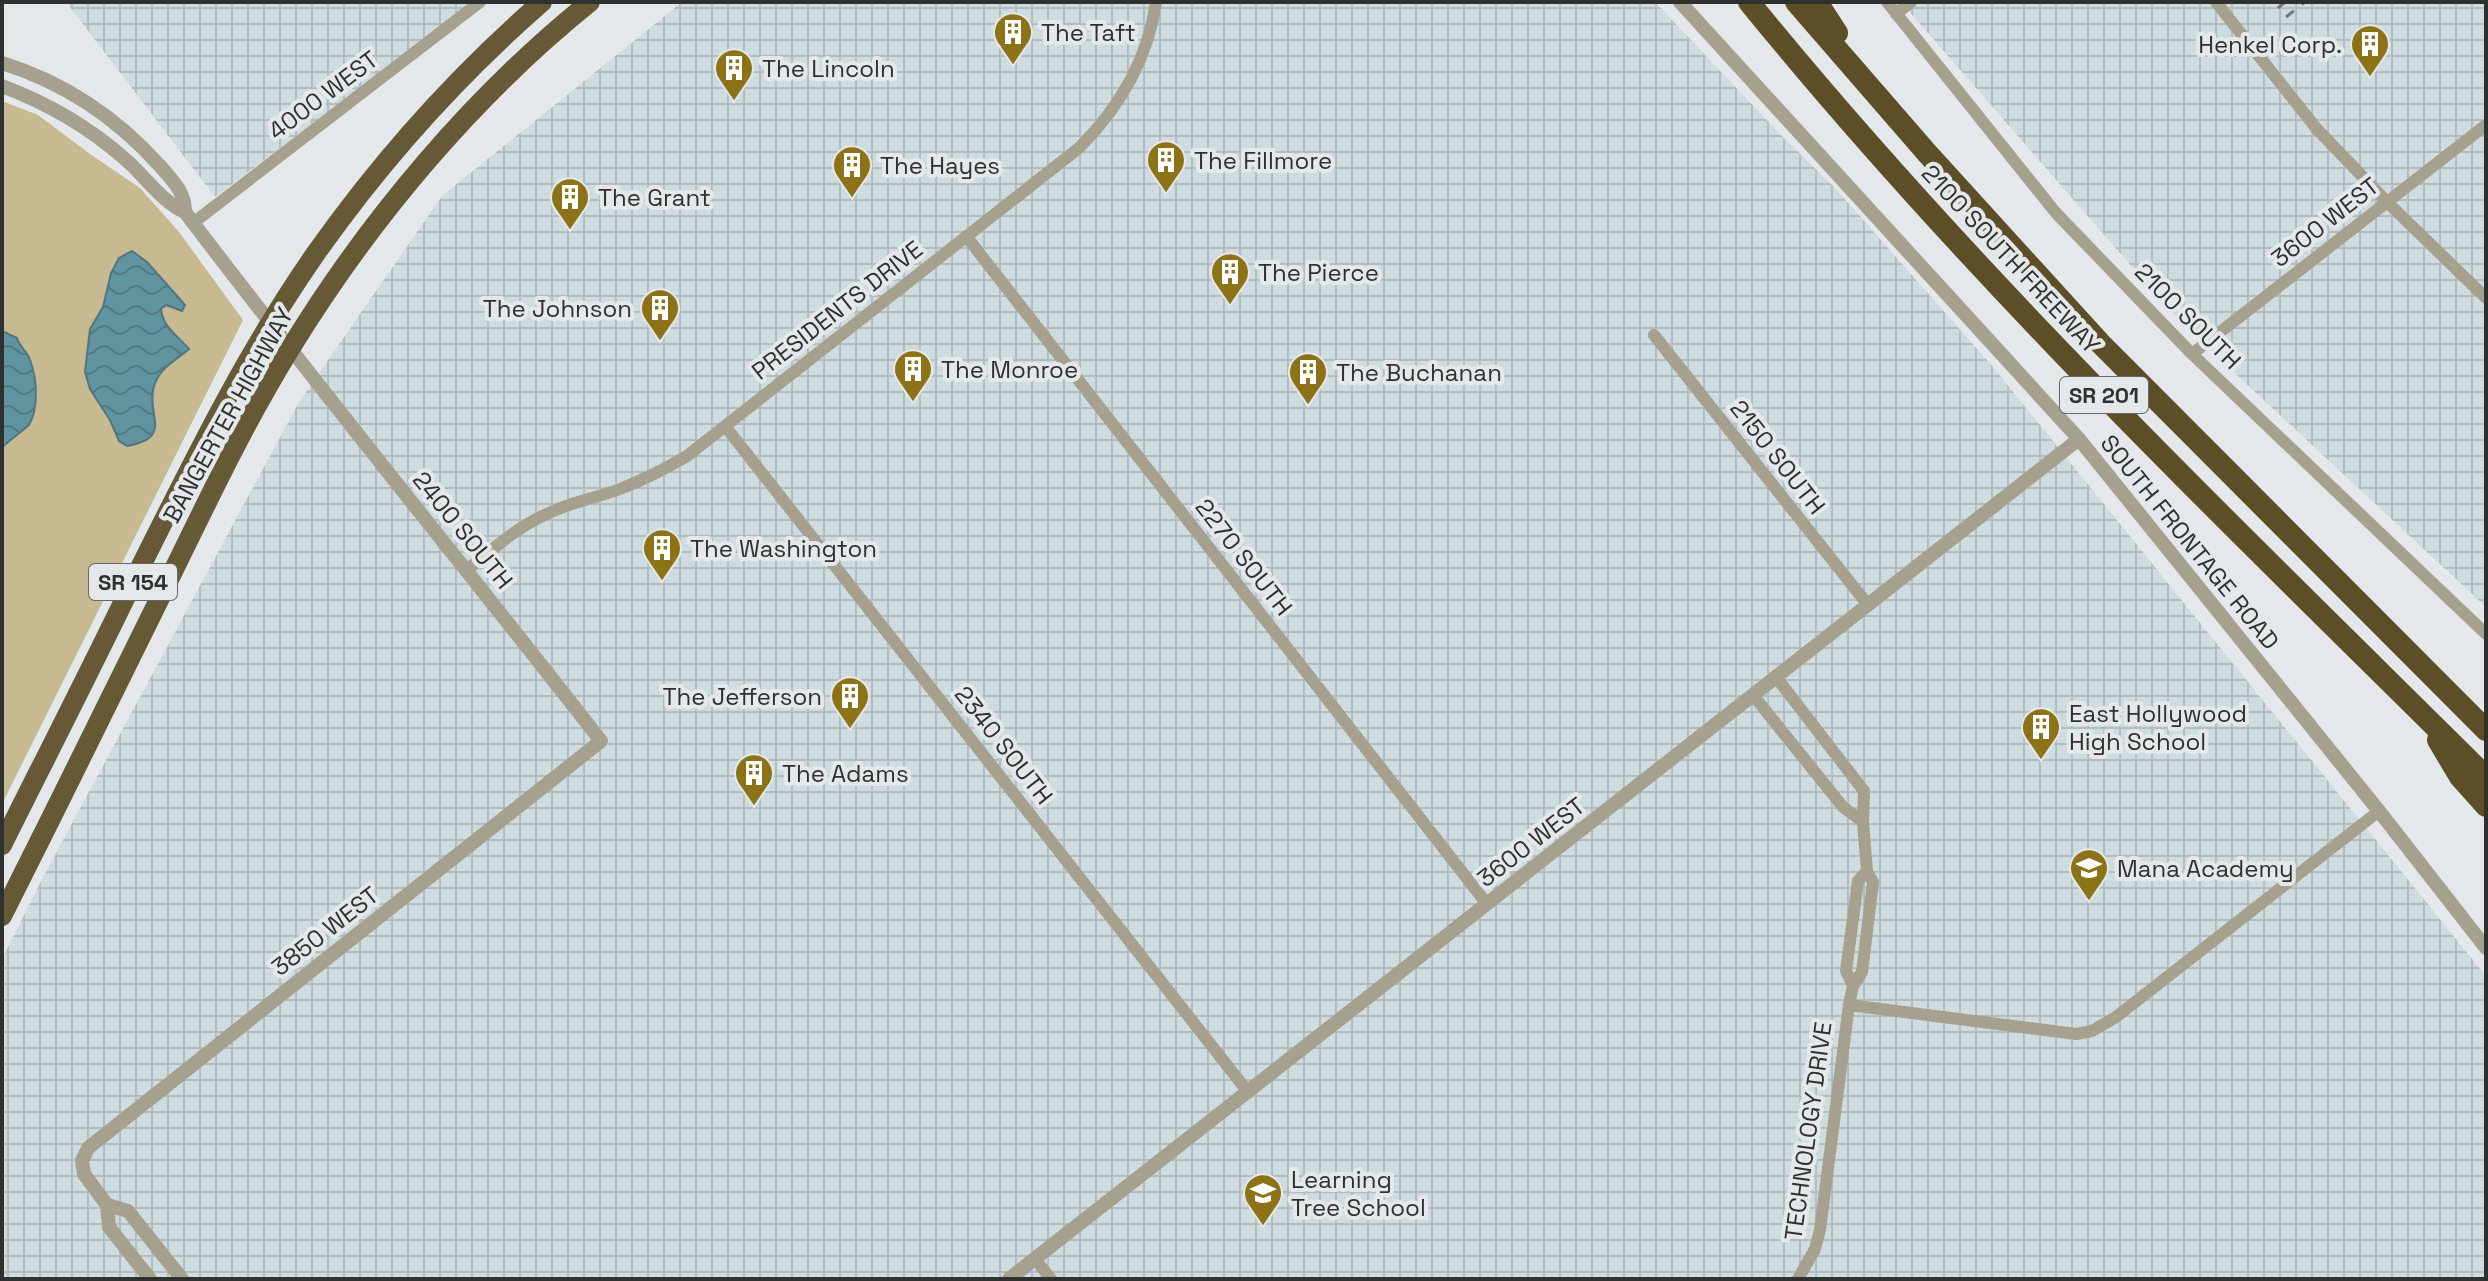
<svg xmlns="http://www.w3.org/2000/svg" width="2488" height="1281" viewBox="0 0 2488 1281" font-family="'Space Grotesk',sans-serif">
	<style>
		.industrial { fill: url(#industrial-grid) }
		.green { fill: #c7b990 }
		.water { fill: url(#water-waves); stroke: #51767f; stroke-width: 2 }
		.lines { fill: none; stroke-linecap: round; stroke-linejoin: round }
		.minor { stroke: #a6a08e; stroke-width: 12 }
		.tertiary { stroke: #a6a08e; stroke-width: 14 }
		.trunk { stroke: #665a36; stroke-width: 20 }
		.motorway { stroke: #5c4f28; stroke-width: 22 }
		.rail { stroke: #757879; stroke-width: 3; stroke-dasharray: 10 10; stroke-linecap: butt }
		.labels { text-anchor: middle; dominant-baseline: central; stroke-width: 8; stroke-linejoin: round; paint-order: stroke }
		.shield { fill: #e4e8ea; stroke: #656868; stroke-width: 2 }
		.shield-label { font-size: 22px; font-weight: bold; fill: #2f3131 }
		.poi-label { font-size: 24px; fill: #2f3131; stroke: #e4e8ea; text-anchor: start }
		.street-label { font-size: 24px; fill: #2f3131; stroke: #e4e8ea }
	</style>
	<defs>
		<pattern id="industrial-grid" width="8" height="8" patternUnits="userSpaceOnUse" patternTransform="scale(2)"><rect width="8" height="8" fill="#cedcdf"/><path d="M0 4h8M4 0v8" fill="none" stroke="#b1bdc0"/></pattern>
		<pattern id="water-waves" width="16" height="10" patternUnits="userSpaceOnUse" patternTransform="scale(2)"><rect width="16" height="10" fill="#5f94a0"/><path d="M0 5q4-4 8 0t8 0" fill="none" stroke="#4f7983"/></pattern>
	</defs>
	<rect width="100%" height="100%" fill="#e4e8ea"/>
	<!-- industrial -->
	<path class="industrial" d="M66,2H476L215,197Z
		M682,2H1655L1780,134L1836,189L1993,367L2486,976V1279H2V959L42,879L299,402L442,196Z
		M1901,2H2486V607L2181,323Z"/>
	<!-- green -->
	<path class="green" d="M2,101L38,115L90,154L140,188L179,232L243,320L2,804Z"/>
	<!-- water -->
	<path class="water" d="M132,251L147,262L185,305L182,311L166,305L161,309C163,328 178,336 189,349C175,361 160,367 154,386C145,415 175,437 127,446L119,441L110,420L90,389L85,372L90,329L103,307L111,273L119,258Z
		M2,331L17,338C20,348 28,352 30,360C37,378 39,408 29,425L2,447Z"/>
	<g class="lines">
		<!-- minor -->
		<path class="minor" d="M1887,2L2056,213L2192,354L2486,634
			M2216,2L2316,128L2387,202L2486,298
			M1896,14L1911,2
			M193,223L480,2
			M966,236L1487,904
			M1654,335L1868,605
			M2192,354L2486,125
			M725,426L1248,1092
			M467,570C493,549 518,526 549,513C571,502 596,498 620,489C643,480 665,469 687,456L1079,148C1120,107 1148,59 1156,2
			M1776,677L1864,791L1863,822L1867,871L1873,882L1862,972L1853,986L1849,1005L1820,1230L1815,1249L1798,1279
			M1753,695L1843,807L1863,822
			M1853,986L1846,971L1858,881L1867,871
			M1849,1005L2076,1034L2092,1031L2116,1017L2379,811
			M1035,1259L1051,1279"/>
		<!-- tertiary -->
		<path class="tertiary" d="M1680,2L2079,439L2379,811L2486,948
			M2,63C63,82 117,118 160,166C173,181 185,192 185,212
			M2,86C47,103 89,127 125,159C144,175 163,203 185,212C320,391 463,564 601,741L88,1148L82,1161L84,1174L107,1205L109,1227L150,1279
			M107,1205L128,1211L182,1279
			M1009,1279L2079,439"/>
		<!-- trunk -->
		<path class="trunk" d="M2,845C46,757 91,669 134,580C190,468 244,356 316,253C381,161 457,76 542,2
			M2,916C53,815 103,714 153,612C197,524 238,433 290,349C369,220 472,97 590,2"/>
		<!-- motorway -->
		<path class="motorway" d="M1749,2C1974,279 2233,526 2486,777
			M1796,2L1927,153L2100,343L2486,730
			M1817,2L1837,33
			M2438,740L2460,777L2486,806"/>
		<!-- rail -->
		<path class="rail" d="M2278,8L2285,2
			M2286,17L2305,2"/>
	</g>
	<!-- icons -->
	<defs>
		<symbol id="building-pin" viewBox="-11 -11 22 30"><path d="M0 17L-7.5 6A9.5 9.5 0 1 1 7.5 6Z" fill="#8d7317" stroke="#e4e8ea"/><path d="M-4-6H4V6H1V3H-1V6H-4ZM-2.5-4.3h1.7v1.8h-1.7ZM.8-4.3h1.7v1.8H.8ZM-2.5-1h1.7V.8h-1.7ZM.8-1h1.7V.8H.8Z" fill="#fff"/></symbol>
		<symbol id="school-pin" viewBox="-11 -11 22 30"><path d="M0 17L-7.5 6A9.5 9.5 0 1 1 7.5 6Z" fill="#8d7317" stroke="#e4e8ea"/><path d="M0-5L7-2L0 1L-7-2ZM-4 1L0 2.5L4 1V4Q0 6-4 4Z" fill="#fff"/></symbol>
	</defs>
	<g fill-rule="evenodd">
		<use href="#building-pin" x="991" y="10" width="44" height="60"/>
		<use href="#building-pin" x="2348" y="22" width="44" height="60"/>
		<use href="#building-pin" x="712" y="46" width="44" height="60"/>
		<use href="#building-pin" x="1144" y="138" width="44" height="60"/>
		<use href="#building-pin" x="830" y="143" width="44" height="60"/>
		<use href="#building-pin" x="548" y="175" width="44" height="60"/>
		<use href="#building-pin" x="1208" y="250" width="44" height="60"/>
		<use href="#building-pin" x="638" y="286" width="44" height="60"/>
		<use href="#building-pin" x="891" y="347" width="44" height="60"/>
		<use href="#building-pin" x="1286" y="350" width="44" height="60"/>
		<use href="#building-pin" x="640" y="526" width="44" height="60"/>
		<use href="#building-pin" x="828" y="674" width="44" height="60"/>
		<use href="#building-pin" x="2019" y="705" width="44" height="60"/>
		<use href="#building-pin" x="732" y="751" width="44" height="60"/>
		<use href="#school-pin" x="2067" y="846" width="44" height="60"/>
		<use href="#school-pin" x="1241" y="1171" width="44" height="60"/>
	</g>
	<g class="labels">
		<!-- shield labels -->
		<g class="shield">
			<rect x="2060" y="377" width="88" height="36" rx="6"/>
			<rect x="89" y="564" width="88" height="36" rx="6"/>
		</g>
		<g class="shield-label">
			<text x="2104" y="395">SR 201</text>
			<text x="133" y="582">SR 154</text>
		</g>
		<!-- poi labels -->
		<g class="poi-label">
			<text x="1041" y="32">The Taft</text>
			<text x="2342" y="44" text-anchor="end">Henkel Corp.</text>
			<text x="762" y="68">The Lincoln</text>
			<text x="1194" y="160">The Fillmore</text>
			<text x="880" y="165">The Hayes</text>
			<text x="598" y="197">The Grant</text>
			<text x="1258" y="272">The Pierce</text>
			<text x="632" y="308" text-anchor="end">The Johnson</text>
			<text x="941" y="369">The Monroe</text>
			<text x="1336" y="372">The Buchanan</text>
			<text x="690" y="548">The Washington</text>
			<text x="822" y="696" text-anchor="end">The Jefferson</text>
			<text x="2069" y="713">East Hollywood<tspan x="2069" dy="28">High School</tspan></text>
			<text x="782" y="773">The Adams</text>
			<text x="2117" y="868">Mana Academy</text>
			<text x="1291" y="1179">Learning<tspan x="1291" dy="28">Tree School</tspan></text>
		</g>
		<!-- street labels -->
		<g class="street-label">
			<text transform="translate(323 95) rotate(-37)">4000 WEST</text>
			<text transform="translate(2325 222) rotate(-38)">3600 WEST</text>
			<text transform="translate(2011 259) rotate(47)">2100 SOUTH FREEWAY</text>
			<text transform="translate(837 310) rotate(-38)">PRESIDENTS DRIVE</text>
			<text transform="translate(2188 316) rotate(45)">2100 SOUTH</text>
			<text transform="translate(228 415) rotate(-61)">BANGERTER HIGHWAY</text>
			<text transform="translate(1778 457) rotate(52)">2150 SOUTH</text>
			<text transform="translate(463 530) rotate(51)">2400 SOUTH</text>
			<text transform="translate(2190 542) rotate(51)">SOUTH FRONTAGE ROAD</text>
			<text transform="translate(1244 557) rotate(52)">2270 SOUTH</text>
			<text transform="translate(1004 745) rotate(52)">2340 SOUTH</text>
			<text transform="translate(1531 842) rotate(-38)">3600 WEST</text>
			<text transform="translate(325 931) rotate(-38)">3850 WEST</text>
			<text transform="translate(1808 1131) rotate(-82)">TECHNOLOGY DRIVE</text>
		</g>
	</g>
	<!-- border -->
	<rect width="2488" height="1281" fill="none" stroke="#2f3131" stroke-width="8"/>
</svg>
